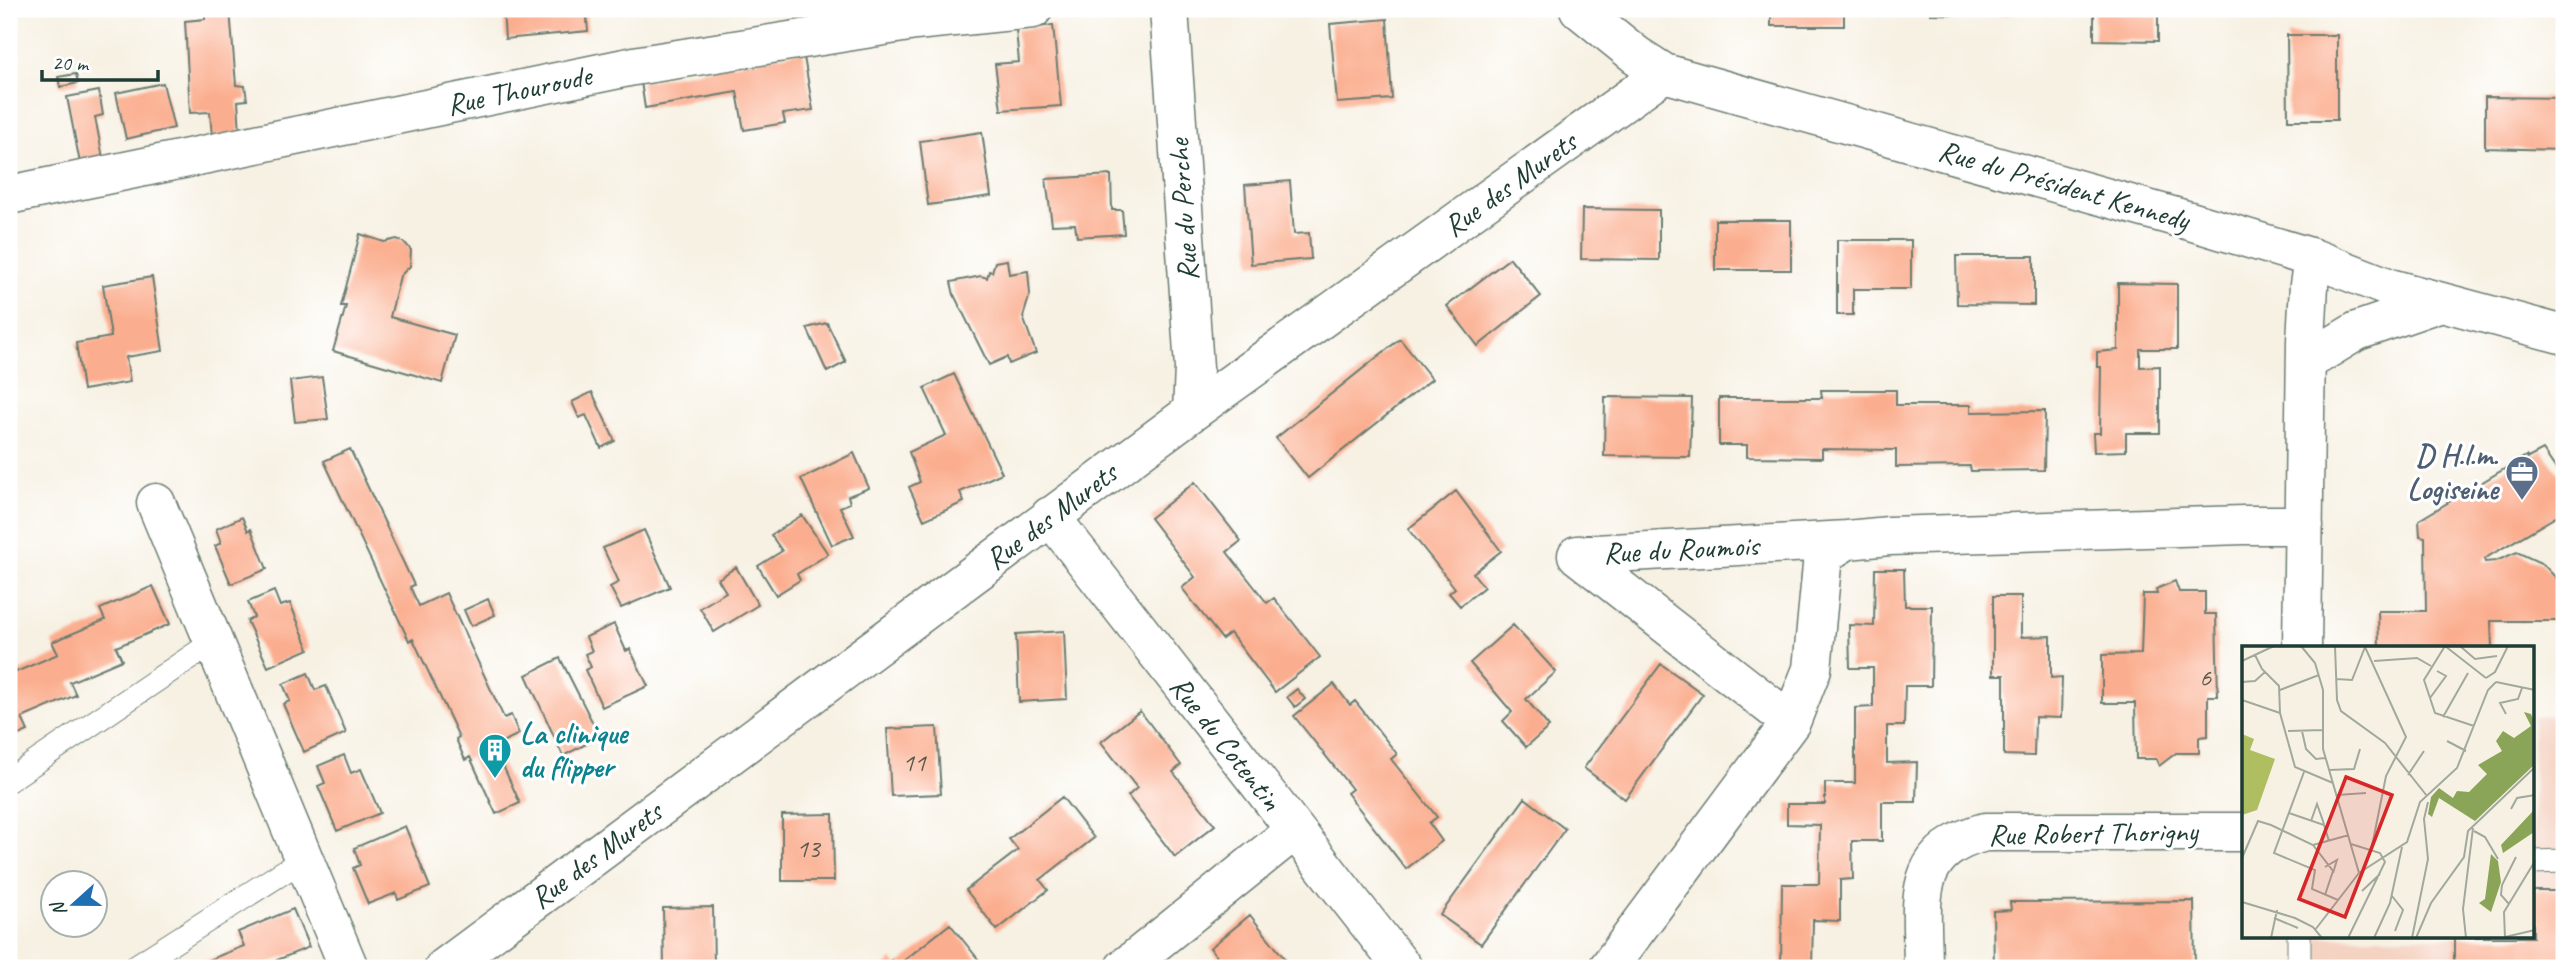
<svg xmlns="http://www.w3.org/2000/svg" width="2573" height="977" viewBox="0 0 2573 977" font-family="Caveat,sans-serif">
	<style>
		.built { fill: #f5d3c2 }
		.building { fill: #fbae8f }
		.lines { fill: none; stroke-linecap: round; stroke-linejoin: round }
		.service-casing { stroke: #6b7c71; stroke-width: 25 }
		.minor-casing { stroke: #6b7c71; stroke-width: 41 }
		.service { stroke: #fff; stroke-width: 23 }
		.minor { stroke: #fff; stroke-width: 38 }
		.labels { text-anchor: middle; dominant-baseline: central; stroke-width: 6; stroke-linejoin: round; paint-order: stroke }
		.number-label { font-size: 26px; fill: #56594b }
		.street-label { font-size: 30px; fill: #1f3d34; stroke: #fff }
		.service-label { font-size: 30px; font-weight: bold; fill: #4e5e75; stroke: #fff; text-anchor: end }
		.culture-label { font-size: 30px; font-weight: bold; fill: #0d838f; stroke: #fff; text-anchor: start }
		.inset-road { fill: none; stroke: #a1a99d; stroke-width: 2 }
		.view { fill: #d62828; fill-opacity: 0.15; stroke: #d62828; stroke-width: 3.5 }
		.inset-edge { fill: none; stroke: #1f3d34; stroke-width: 3.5 }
	</style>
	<rect width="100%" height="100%" fill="#fff"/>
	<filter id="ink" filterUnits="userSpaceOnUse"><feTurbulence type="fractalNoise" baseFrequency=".0143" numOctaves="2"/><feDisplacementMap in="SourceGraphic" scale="14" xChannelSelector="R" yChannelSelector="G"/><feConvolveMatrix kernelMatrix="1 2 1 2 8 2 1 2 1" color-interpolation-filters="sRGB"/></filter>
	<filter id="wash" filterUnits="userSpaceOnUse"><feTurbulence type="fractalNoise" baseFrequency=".00686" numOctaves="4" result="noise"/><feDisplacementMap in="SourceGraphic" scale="28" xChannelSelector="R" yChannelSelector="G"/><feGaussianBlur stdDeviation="1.57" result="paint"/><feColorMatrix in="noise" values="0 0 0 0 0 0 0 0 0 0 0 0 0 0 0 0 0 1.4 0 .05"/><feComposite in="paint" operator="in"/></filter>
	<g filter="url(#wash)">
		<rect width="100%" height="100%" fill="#f7f1e3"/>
		<!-- built -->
		<path class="built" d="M2564,715V968H2299V937H2533V716Z"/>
		<g id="blocks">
			<!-- building -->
			<path class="building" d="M503,9H586L588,31L505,39Z
				M1771,9H1844V26H1771Z
				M1930,9H2009V15L1930,14Z
				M2094,9H2158V41L2094,40Z
				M230,10L236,85L245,86L247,100L238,101L240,133L212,137L210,112L190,113L185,21L205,19V12Z
				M1387,19L1392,99L1337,103L1330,24Z
				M1053,25L1061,106L1001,110L995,64L1019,62L1016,30Z
				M2287,35H2337V120H2288Z
				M803,51L813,110L783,114L785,123L744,130L737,92L645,108L641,82Z
				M76,74L78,83L60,87L58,77Z
				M163,83L174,128L126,139L116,93Z
				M99,91L103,115L95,117L103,158L80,163L67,97Z
				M2485,97L2564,98V150L2485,148Z
				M982,132L991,196L928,205L920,141Z
				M1111,175L1112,210H1122L1124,234L1077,237L1075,224L1052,225L1046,179Z
				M1290,181L1294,234L1309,233L1311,259L1251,264L1245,185Z
				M1582,209L1659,210V260L1581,259Z
				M1715,220H1791V270H1715Z
				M360,234L384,242L397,239L406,244L411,250L410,266L400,276L390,317L455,335L442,383L333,351L346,306H341Z
				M1837,240H1911V289H1853V315H1837Z
				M1956,256H2034V305L1957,304Z
				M1510,258L1541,296L1478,346L1447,306Z
				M1007,260L1009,274L1028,271L1030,294L1023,317L1036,353L1009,364L1007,357L989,365L954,295L951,282L981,276L987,278L989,271L992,272L995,262Z
				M152,277L163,351L126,357L130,382L83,390L76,343L111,337L103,285Z
				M2118,283L2177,284V349H2140V367L2160,366V433H2126V451L2094,452L2093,433H2100L2101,367H2097V352L2118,350Z
				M827,323L846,362L827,372L807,328Z
				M1400,339L1432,379L1308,478L1276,438Z
				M954,374L1002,473L960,492L964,502L924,520L909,487L920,482L909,452L946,435L924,388Z
				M322,377L328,419L295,422L290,381Z
				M1821,390H1896V405H1971V412L2045,411L2044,470L1971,471L1970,466L1896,467V450L1822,449V458L1747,457V445H1719V398H1822Z
				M592,392L615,441L601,448L586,415L579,418L572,402Z
				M1605,397L1692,398L1690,457L1604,456Z
				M350,449L414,585L410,587L419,606L446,593L504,718L511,715L519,734L494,746L520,803L496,814L470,757L465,760L456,739L459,737L413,639L409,641L324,461Z
				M2543,450L2564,481V512L2484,559L2485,562L2496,561L2517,552L2543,564L2557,579L2564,595V621H2491L2492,648H2379L2378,611H2426L2425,537L2420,536L2419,520L2526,456L2528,458Z
				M854,453L869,488L848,496L850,503L840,507L854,536L832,545L801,479Z
				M1195,482L1241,541L1227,552L1267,603L1274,598L1320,657L1275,692L1230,633L1222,639L1182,588L1195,577L1150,518Z
				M1456,491L1501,551L1473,573L1484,587L1460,606L1449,593L1455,588L1408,529Z
				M802,515L828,554L797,574L800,580L776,595L758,566L782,551L771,535Z
				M242,517L248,531L251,529L267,569L231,584L215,546L221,543L216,529Z
				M644,530L670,587L621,608L610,587L619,582L603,548Z
				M736,567L758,605L714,632L700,608L726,592L718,579Z
				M1875,569H1904L1905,606H1932L1931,686H1905L1904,726H1887V763L1917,762L1916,802H1882V841H1852L1853,879L1840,880V921L1813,920L1812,968H1781L1782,884H1819L1820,825L1787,824V804H1825V783H1855V708L1873,707V668H1850L1849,625L1874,626Z
				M2175,581L2179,592H2205V614H2216L2218,696H2208V736L2199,737V753H2176L2159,766L2156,759H2136L2135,703H2102V655L2141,654L2143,594H2157L2156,589Z
				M153,586L170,624L116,647L122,660L70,682L76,695L22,718L28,731L9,739V675L58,654L52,642L105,620L100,609Z
				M274,591L280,606L290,603L309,649L268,667L247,621L254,617L248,602Z
				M1993,596H2021V637L2051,636V678L2062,677L2061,718L2035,717L2034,756L2004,755V675H1993Z
				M488,599L495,615L471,626L464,610Z
				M614,624L626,651L630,649L648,686L602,707L585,670L591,667L585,654L592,651L586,637Z
				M1513,625L1556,672L1526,699L1549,727L1526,747L1503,721L1512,712L1470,663Z
				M1064,631L1067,699L1019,702L1016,634Z
				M560,658L600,737L563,756L526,675Z
				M1661,664L1703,694L1625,799L1584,768Z
				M308,673L315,690L326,686L346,733L304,752L283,704L290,701L283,684Z
				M1334,684L1350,705L1355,701L1397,754L1391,759L1437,817L1429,823L1442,841L1406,869L1347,793L1352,789L1294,716Z
				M1297,689L1305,699L1295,707L1287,697Z
				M1140,711L1181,765L1173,772L1215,825L1175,857L1128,796L1137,788L1101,742Z
				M937,727L941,794L891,796L887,729Z
				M344,755L351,773L361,769L380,813L337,831L318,786L325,783L318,766Z
				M1062,797L1094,838L1040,880L1048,890L997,930L966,890L1018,850L1009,839Z
				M1525,798L1565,829L1481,944L1440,915Z
				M833,814L834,881H782V815Z
				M405,826L430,887L398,900L396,893L368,904L353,868L360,865L354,848Z
				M2533,891H2564V968H2454V937H2533Z
				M2194,901L2195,968H1994L1993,911L2011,910L2010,902Z
				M713,907L714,968H664L663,908Z
				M293,909L309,947L258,968H188L244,946L238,932Z
				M1250,915L1292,968H1226L1210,948Z
				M950,924L982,964L977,968H882L892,960L897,966Z"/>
		</g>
	</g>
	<g filter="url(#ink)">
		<use href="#blocks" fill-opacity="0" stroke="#6b7c71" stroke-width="2"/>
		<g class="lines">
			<defs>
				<path id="service" d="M9,780L213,642
					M2533,862L2564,861
					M2299,937V968
					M133,968L304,859"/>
				<path id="minor" d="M1169,9L1189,293L1194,368L1192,412
					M1579,9L1636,55L1664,73L2190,221L2313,258L2390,288L2564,335
					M9,195L634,66L915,21L1033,9
					M2306,362L2357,331L2441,302
					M156,503L349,968
					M1050,516L1403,968
					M2302,648L2306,341L2309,285L2313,258
					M1791,722L1577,555L1847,540
					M444,968L1192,412L1664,73
					M1124,968L1295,830
					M1608,968L1791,722L1812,669L1823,555L1847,540L1889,536L2244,525H2304
					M1923,968C1923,903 1908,852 1985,832H2244"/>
			</defs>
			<!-- service casing -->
			<use href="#service" class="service-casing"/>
			<!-- minor casing -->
			<use href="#minor" class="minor-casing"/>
			<!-- service -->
			<use href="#service" class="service"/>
			<!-- minor -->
			<use href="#minor" class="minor"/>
		</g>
	</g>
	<!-- icons -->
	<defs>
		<symbol id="office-pin" viewBox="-11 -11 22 30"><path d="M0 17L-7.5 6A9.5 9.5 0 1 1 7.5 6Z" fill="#5c6f8a" stroke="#fff"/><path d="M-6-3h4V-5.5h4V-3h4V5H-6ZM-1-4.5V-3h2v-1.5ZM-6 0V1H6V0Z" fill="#fff"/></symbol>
		<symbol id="building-pin" viewBox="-11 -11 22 30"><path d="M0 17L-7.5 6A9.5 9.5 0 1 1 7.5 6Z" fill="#0f9aa8" stroke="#fff"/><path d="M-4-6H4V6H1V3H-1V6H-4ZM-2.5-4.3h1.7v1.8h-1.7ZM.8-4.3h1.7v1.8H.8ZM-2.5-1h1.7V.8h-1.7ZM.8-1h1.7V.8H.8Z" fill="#fff"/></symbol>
	</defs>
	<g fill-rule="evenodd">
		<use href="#office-pin" x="2503" y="453" width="38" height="52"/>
		<use href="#building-pin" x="476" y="731" width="38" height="52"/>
	</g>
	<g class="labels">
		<!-- number labels -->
		<g class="number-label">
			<text x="2205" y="677">6</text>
			<text x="914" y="762">11</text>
			<text x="808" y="848">13</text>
		</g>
		<!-- street labels -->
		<g class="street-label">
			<text transform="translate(519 90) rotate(-12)">Rue Thouroude</text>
			<text transform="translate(1510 184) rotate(-36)">Rue des Murets</text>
			<text transform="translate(2064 185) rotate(16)">Rue du Président Kennedy</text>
			<text transform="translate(1183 210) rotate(-94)">Rue du Perche</text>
			<text transform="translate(1051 516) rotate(-37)">Rue des Murets</text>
			<text transform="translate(1681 549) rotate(-3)">Rue du Roumois</text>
			<text transform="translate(1226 743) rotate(52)">Rue du Cotentin</text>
			<text transform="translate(2093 833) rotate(-1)">Rue Robert Thorigny</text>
			<text transform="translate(596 855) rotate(-37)">Rue des Murets</text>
		</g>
		<!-- service labels -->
		<g class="service-label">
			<text x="2498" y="455">D H.l.m.<tspan x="2498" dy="34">Logiseine</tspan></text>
		</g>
		<!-- culture labels -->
		<g class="culture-label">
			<text x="520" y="733">La clinique<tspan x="520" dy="34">du flipper</tspan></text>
		</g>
	</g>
	<!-- overview -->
	<g transform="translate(2242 646)">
		<rect width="292" height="292" fill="#f7f1e3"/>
		<path d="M0,88L12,93L8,104L33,113L15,164L0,169Z" fill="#aebe61"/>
		<path d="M282,66L289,68L292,76V119L233,175L197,152L190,171L186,168L189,151L197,142L211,152L215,145L227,146L245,128L236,119L260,105L254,95L261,85L272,92L289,80ZM292,164V186L261,207L259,199ZM249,208L256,215L259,236L249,266L237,257L243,253Z" fill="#8aa557"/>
		<path class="inset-road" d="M59,0L73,17L81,44V103L117,227M93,0L95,54L99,65L143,97L185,150M203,0L182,34L193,67L232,80M203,0L244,32M218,0L233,13L255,10M123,1L164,91L144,130L129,205M13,9L20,23L37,40L38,67L53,121L91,137M0,15L32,0M132,15L175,12L189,20M244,32L253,26L266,0M94,33L110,34L123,1M0,36L13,35L23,26M254,36L293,44M38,44L77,29M188,52L204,30L195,25M0,54L38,67M264,68L258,57L276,53L280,42M201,71L226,27M46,85L81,84M60,85L64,103L74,113L83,112M205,95L224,105M87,124L112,123L118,103M62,126L32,207L73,224L70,243L96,254M166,129L182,105M95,149L124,147M269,163L275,152L293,149M47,167L82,179L87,195M69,175L75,158L82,178M232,185L243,191L256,213M71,199L107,189M0,212L16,175L29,179L71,199L91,225L83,249M83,221L95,214L91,227M120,245L138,228M150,250L161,264L153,285M0,256L53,272L71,281L80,292M267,258L259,249L260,239L274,211M32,272L56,282M73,284L117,227L165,196L178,156L215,122L246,44L254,36M263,291L293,284M29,292L35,264M106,292L143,216L138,207L109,198M132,292L148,257L160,201M170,292L186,213L182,173L186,156M174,292L189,257L222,211L226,185L293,121M224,292L221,263L231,182M263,292L262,266L293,215"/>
		<path class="view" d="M104,131L150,149L103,271L57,253Z"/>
		<rect width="292" height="292" class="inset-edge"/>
	</g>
	<!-- margin -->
	<rect width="2573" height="977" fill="none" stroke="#fff" stroke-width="35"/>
	<!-- north arrow -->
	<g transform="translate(74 904) rotate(249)"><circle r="33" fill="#ffffff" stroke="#a5b1ae" stroke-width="2"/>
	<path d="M0-5L12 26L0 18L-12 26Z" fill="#1f6fb2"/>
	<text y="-10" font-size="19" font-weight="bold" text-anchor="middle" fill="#1f3d34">N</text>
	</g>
	<!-- scale -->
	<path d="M42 70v10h116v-10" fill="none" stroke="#1f3d34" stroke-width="3.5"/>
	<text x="52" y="70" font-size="21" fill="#1f3d34" stroke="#ffffff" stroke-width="5" paint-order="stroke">20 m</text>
</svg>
